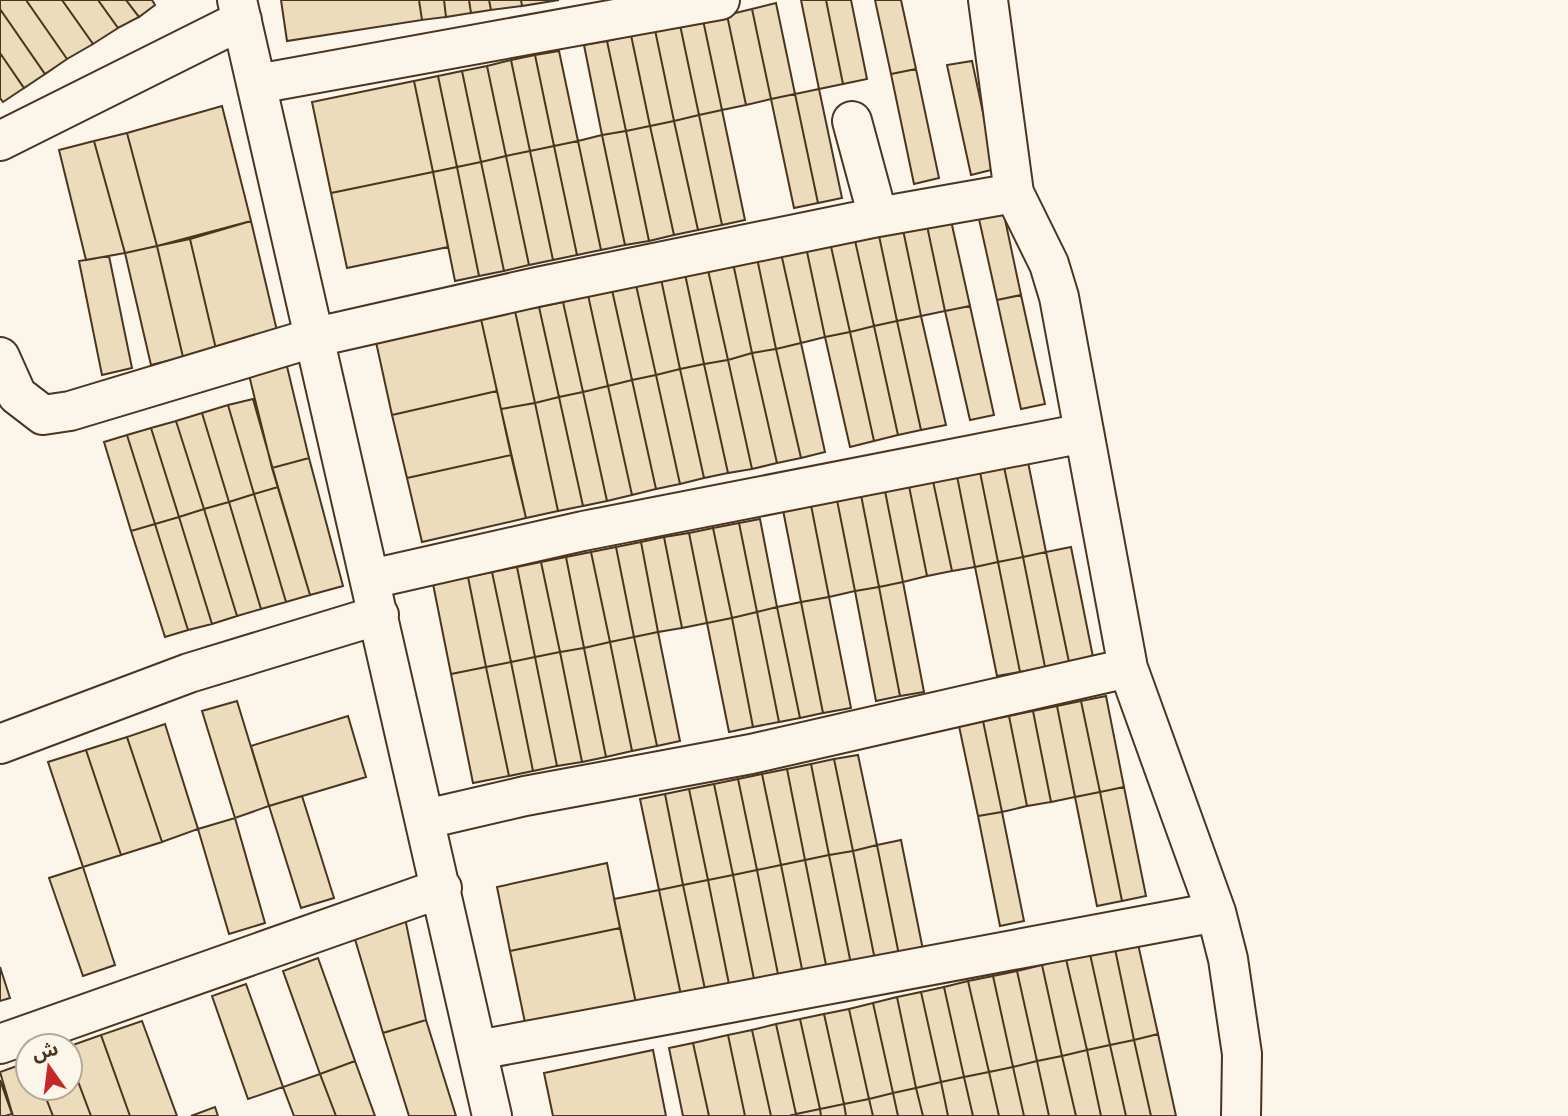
<svg xmlns="http://www.w3.org/2000/svg" width="1568" height="1116" viewBox="0 0 1568 1116" font-family="'Fira Sans Condensed','Noto Sans Arabic',sans-serif">
	<style>
		.building { fill: #ecdcbc; stroke: #4a3520; stroke-width: 2 }
		.lines { fill: none; stroke-linecap: round; stroke-linejoin: round }
		.minor-casing { stroke: #4a3520; stroke-width: 42 }
		.minor { stroke: #fbf6e9; stroke-width: 38 }
	</style>
	<rect width="100%" height="100%" fill="#fbf6e9"/>
	<!-- building -->
	<path class="building" d="M0,0H26L67,59L45,74L0,9Z
		M26,0H62L93,44L67,59Z
		M62,0H98L118,28L93,44Z
		M98,0H126L139,17L118,28Z
		M126,0H152L155,5L139,17Z
		M281,0H419L422,20L287,41Z
		M419,0H444L446,17L422,20Z
		M444,0H469L471,13L446,17Z
		M469,0H489L491,10L471,13Z
		M489,0H521L522,6L491,10Z
		M521,0H559L522,6Z
		M801,0H826L843,84L819,89Z
		M826,0H851L867,79L843,84Z
		M875,0H901L916,69L891,74Z
		M776,3L795,94L771,99L752,9Z
		M0,9L45,74L24,88L0,53Z
		M752,9L771,99L746,105L727,15Z
		M727,15L746,105L722,110L703,20Z
		M703,20L722,110L699,115L680,25Z
		M680,25L699,115L674,121L655,30Z
		M655,30L674,121L650,126L631,35Z
		M631,35L650,126L626,131L607,41Z
		M607,41L626,131L602,135L584,45Z
		M559,51L578,141L554,146L535,55Z
		M0,53L24,88L3,102L0,98Z
		M535,55L554,146L530,151L511,60Z
		M511,60L530,151L506,156L487,66Z
		M972,61L995,169L971,175L947,65Z
		M487,66L506,156L481,162L462,71Z
		M916,69L939,178L914,184L891,74Z
		M462,71L481,162L457,167L438,76Z
		M438,76L457,167L433,172L414,81Z
		M414,81L433,172L331,193L312,102Z
		M819,89L842,198L818,203L795,94Z
		M795,94L818,203L794,208L771,99Z
		M222,106L251,221L157,246L127,133Z
		M722,110L745,220L722,225L699,115Z
		M699,115L722,225L698,230L674,121Z
		M674,121L698,230L674,235L650,126Z
		M650,126L674,235L649,241L626,131Z
		M626,131L649,241L625,245L602,135Z
		M127,133L157,246L125,253L94,141Z
		M602,135L625,245L601,250L578,141Z
		M94,141L125,253L86,260L59,150Z
		M578,141L601,250L577,255L554,146Z
		M554,146L577,255L553,260L530,151Z
		M530,151L553,260L529,265L506,156Z
		M506,156L529,265L504,271L481,162Z
		M481,162L504,271L479,276L457,167Z
		M457,167L479,276L455,281L433,172Z
		M433,172L448,247L347,268L331,193Z
		M1002,205L1021,295L997,300L977,210Z
		M950,216L970,306L945,311L926,221Z
		M251,221L278,335L216,349L190,239Z
		M926,221L945,311L921,316L902,225Z
		M902,225L921,316L897,321L878,231Z
		M878,231L897,321L874,326L854,236Z
		M854,236L874,326L850,332L830,242Z
		M190,239L216,349L183,357L157,246Z
		M830,242L850,332L825,337L806,247Z
		M157,246L183,357L151,365L125,253Z
		M806,247L825,337L801,343L781,253Z
		M781,253L801,343L776,349L757,258Z
		M109,256L132,368L102,375L79,261Z
		M757,258L776,349L752,353L733,263Z
		M733,263L752,353L728,360L708,270Z
		M708,270L728,360L704,364L685,274Z
		M685,274L704,364L680,369L661,279Z
		M661,279L680,369L656,375L636,285Z
		M636,285L656,375L632,380L612,290Z
		M612,290L632,380L608,386L588,295Z
		M588,295L608,386L583,392L563,302Z
		M1021,295L1045,404L1021,409L997,300Z
		M563,302L583,392L559,397L539,307Z
		M970,306L994,415L970,420L945,311Z
		M539,307L559,397L535,403L515,311Z
		M515,311L535,403L501,409L481,319Z
		M921,316L946,425L921,430L897,321Z
		M481,319L497,391L392,415L376,342Z
		M897,321L921,430L898,435L874,326Z
		M874,326L898,435L874,441L850,332Z
		M850,332L874,441L850,447L825,337Z
		M801,343L825,452L801,458L776,349Z
		M776,349L801,458L777,463L752,353Z
		M752,353L777,463L752,469L728,360Z
		M284,354L309,458L272,468L246,363Z
		M728,360L752,469L728,473L704,364Z
		M704,364L728,473L704,478L680,369Z
		M680,369L704,478L680,484L656,375Z
		M656,375L680,484L656,489L632,380Z
		M632,380L656,489L632,495L608,386Z
		M608,386L632,495L607,501L583,392Z
		M497,391L511,455L407,478L392,415Z
		M583,392L607,501L583,506L559,397Z
		M559,397L583,506L558,511L535,403Z
		M253,399L278,487L254,494L228,405Z
		M535,403L558,511L526,518L501,409Z
		M228,405L254,494L229,502L202,413Z
		M202,413L229,502L204,509L176,421Z
		M176,421L204,509L179,517L151,428Z
		M151,428L179,517L155,524L127,435Z
		M127,435L155,524L131,531L104,442Z
		M511,455L526,518L422,542L407,478Z
		M309,458L343,586L310,595L272,468Z
		M1028,462L1046,552L1023,557L1004,467Z
		M1004,467L1023,557L998,562L980,472Z
		M980,472L998,562L975,567L957,476Z
		M957,476L975,567L952,571L933,481Z
		M933,481L952,571L927,576L909,486Z
		M909,486L927,576L903,582L885,491Z
		M278,487L310,595L286,602L254,494Z
		M885,491L903,582L879,587L861,495Z
		M254,494L286,602L261,609L229,502Z
		M861,495L879,587L855,591L837,500Z
		M837,500L855,591L829,597L811,505Z
		M229,502L261,609L237,616L204,509Z
		M811,505L829,597L801,602L783,510Z
		M204,509L237,616L212,624L179,517Z
		M179,517L212,624L188,630L155,524Z
		M760,519L777,607L757,612L739,523Z
		M739,523L757,612L732,618L713,528Z
		M155,524L188,630L165,637L131,531Z
		M713,528L732,618L707,623L689,533Z
		M689,533L707,623L682,628L664,537Z
		M664,537L682,628L658,632L641,542Z
		M641,542L658,632L634,637L616,547Z
		M616,547L634,637L610,642L591,552Z
		M1071,547L1093,657L1069,662L1046,552Z
		M591,552L610,642L584,648L566,557Z
		M1046,552L1069,662L1045,667L1023,557Z
		M566,557L584,648L560,652L541,562Z
		M1023,557L1045,667L1020,672L998,562Z
		M541,562L560,652L535,657L517,567Z
		M998,562L1020,672L997,676L975,567Z
		M517,567L535,657L511,662L492,572Z
		M492,572L511,662L486,667L468,577Z
		M468,577L486,667L451,674L433,584Z
		M903,582L924,692L900,696L879,587Z
		M879,587L900,696L876,701L855,591Z
		M829,597L851,708L823,713L801,602Z
		M801,602L823,713L800,718L777,607Z
		M777,607L800,718L779,722L757,612Z
		M757,612L779,722L753,727L732,618Z
		M732,618L753,727L729,732L707,623Z
		M658,632L680,741L657,746L634,637Z
		M634,637L657,746L632,751L610,642Z
		M610,642L632,751L606,757L584,648Z
		M584,648L606,757L582,762L560,652Z
		M560,652L582,762L557,766L535,657Z
		M535,657L557,766L533,771L511,662Z
		M511,662L533,771L509,776L486,667Z
		M486,667L509,776L473,783L451,674Z
		M1106,696L1124,787L1100,792L1081,701Z
		M237,701L269,806L235,818L202,711Z
		M1081,701L1100,792L1075,797L1057,706Z
		M1057,706L1075,797L1051,802L1033,711Z
		M1033,711L1051,802L1027,806L1009,716Z
		M348,716L366,777L269,806L251,746Z
		M1009,716L1027,806L1002,812L983,721Z
		M983,721L1002,812L978,816L959,726Z
		M165,724L198,829L162,842L127,737Z
		M127,737L162,842L121,855L86,750Z
		M86,750L121,855L83,867L48,762Z
		M858,755L877,845L853,851L834,759Z
		M834,759L853,851L829,855L811,764Z
		M811,764L829,855L805,860L787,769Z
		M787,769L805,860L781,865L762,774Z
		M762,774L781,865L757,870L738,779Z
		M738,779L757,870L733,875L714,784Z
		M714,784L733,875L708,880L689,789Z
		M1124,787L1146,896L1122,901L1100,792Z
		M689,789L708,880L683,885L665,794Z
		M1100,792L1122,901L1097,906L1075,797Z
		M665,794L683,885L659,890L640,799Z
		M302,796L334,898L301,908L269,806Z
		M1002,812L1024,921L1000,926L978,816Z
		M235,818L265,923L229,934L198,829Z
		M901,840L923,950L899,955L877,845Z
		M877,845L899,955L875,960L853,851Z
		M853,851L875,960L851,964L829,855Z
		M829,855L851,964L827,970L805,860Z
		M805,860L827,970L803,974L781,865Z
		M607,863L620,928L510,951L497,887Z
		M781,865L803,974L779,979L757,870Z
		M83,867L115,965L83,976L49,878Z
		M757,870L779,979L755,984L733,875Z
		M733,875L755,984L730,989L708,880Z
		M708,880L730,989L706,994L683,885Z
		M683,885L706,994L682,1000L659,890Z
		M659,890L682,1000L637,1008L614,899Z
		M405,918L426,1020L383,1033L354,936Z
		M620,928L637,1008L527,1032L510,951Z
		M1138,944L1158,1034L1134,1040L1115,949Z
		M1115,949L1134,1040L1110,1045L1090,954Z
		M1090,954L1110,1045L1087,1050L1066,959Z
		M318,958L355,1061L320,1074L283,971Z
		M1066,959L1087,1050L1062,1056L1042,965Z
		M1042,965L1062,1056L1037,1061L1017,971Z
		M0,967L10,998L0,1001Z
		M1017,971L1037,1061L1013,1067L993,976Z
		M993,976L1013,1067L989,1072L968,981Z
		M968,981L989,1072L964,1077L944,987Z
		M246,984L283,1087L248,1099L212,996Z
		M944,987L964,1077L941,1082L921,992Z
		M921,992L941,1082L916,1088L897,997Z
		M897,997L916,1088L893,1093L873,1003Z
		M873,1003L893,1093L869,1099L849,1009Z
		M849,1009L869,1099L844,1104L824,1014Z
		M824,1014L844,1104L820,1109L800,1019Z
		M800,1019L820,1109L796,1114L776,1024Z
		M426,1020L456,1116H409L383,1033Z
		M142,1021L177,1116H130L101,1035Z
		M776,1024L796,1114L789,1116H771L752,1030Z
		M752,1030L771,1116H745L728,1035Z
		M1158,1034L1176,1116H1151L1134,1040Z
		M101,1035L130,1116H91L70,1060V1046Z
		M728,1035L745,1116H709L693,1043Z
		M1134,1040L1151,1116H1126L1110,1045Z
		M693,1043L709,1116H683L669,1048Z
		M1110,1045L1126,1116H1101L1087,1050Z
		M653,1050L666,1116H553L544,1073Z
		M1087,1050L1101,1116H1076L1062,1056Z
		M1062,1056L1076,1116H1049L1037,1061Z
		M70,1060L91,1116H53L42,1088H70Z
		M355,1061L375,1116H336L320,1074Z
		M1037,1061L1049,1116H1024L1013,1067Z
		M28,1062V1088H42L53,1116H13L0,1072Z
		M1013,1067L1024,1116H999L989,1072Z
		M989,1072L999,1116H973L964,1077Z
		M320,1074L336,1116H294L283,1087Z
		M964,1077L973,1116H948L941,1082Z
		M0,1080L12,1114L5,1116H0Z
		M941,1082L948,1116H923L916,1088Z
		M916,1088L923,1116H898L893,1093Z
		M893,1093L898,1116H873L869,1099Z
		M869,1099L873,1116H846L844,1104Z
		M844,1104L846,1116H821L820,1109Z
		M215,1107L218,1116H191Z
		M820,1109L821,1116H796V1114Z"/>
	<g class="lines">
		<defs>
			<path id="minor" d="M237,0L492,1116
				M988,0L1014,193L1049,264L1059,297L1128,668L1216,912L1228,959L1242,1054L1241,1116
				M257,84L720,0
				M852,121L878,217
				M0,141L242,20
				M0,357L17,395L43,415L70,411L316,337L537,287L878,217L1014,193
				M371,579L583,531L1084,433
				M0,744L189,673L379,615
				M426,819L525,796L751,754L1128,668
				M0,1044L442,888
				M478,1050L1216,912"/>
		</defs>
		<!-- minor casing -->
		<use href="#minor" class="minor-casing"/>
		<!-- minor -->
		<use href="#minor" class="minor"/>
	</g>
	<!-- north arrow -->
	<g transform="translate(49 1067) rotate(346)"><circle r="33" fill="#fbf6e9" stroke="#b4a999" stroke-width="2"/>
	<path d="M0-5L12 26L0 18L-12 26Z" fill="#c62828"/>
	<text y="-10" font-size="19" font-weight="bold" text-anchor="middle" fill="#4a3520">ش</text>
	</g>
</svg>
